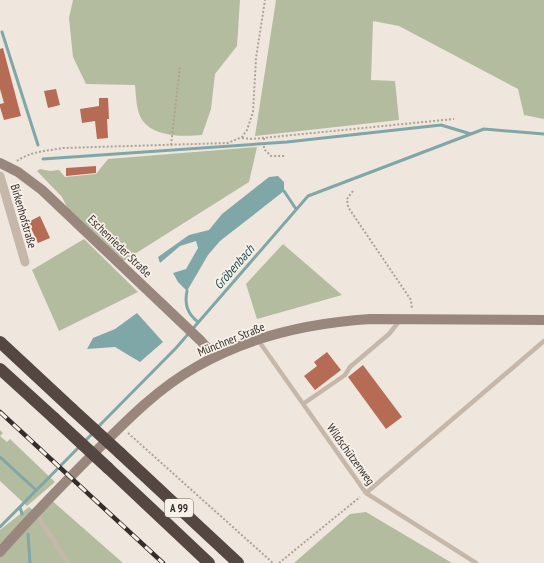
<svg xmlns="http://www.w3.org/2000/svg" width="544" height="563" viewBox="0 0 544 563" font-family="'PT Sans Narrow',sans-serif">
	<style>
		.green { fill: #b3bc9f }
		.water { fill: #80a7a8 }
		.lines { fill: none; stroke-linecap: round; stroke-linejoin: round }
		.stream { stroke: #80a7a8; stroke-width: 3 }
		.building { fill: #b66b54 }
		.path { stroke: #b1a195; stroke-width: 2; stroke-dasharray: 2 2; stroke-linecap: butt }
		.lane { stroke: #c6b7ab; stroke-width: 4.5 }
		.street { stroke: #c6b7ab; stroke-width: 9 }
		.secondary { stroke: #99877d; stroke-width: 10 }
		.highway { stroke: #544741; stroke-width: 12 }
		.rail-casing { stroke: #342d29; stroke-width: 4.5 }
		.rail { stroke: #f7f1e9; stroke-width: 3; stroke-dasharray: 9; stroke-linecap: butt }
		.highway-bridge { stroke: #544741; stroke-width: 12 }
		.labels { text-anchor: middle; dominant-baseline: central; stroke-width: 3.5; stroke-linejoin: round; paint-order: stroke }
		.shield { fill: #f7f1e9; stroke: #6e6863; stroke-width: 1 }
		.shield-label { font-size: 11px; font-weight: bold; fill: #342d29 }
		.street-label { font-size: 12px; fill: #342d29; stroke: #f7f1e9 }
		.water-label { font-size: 13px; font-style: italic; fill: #244e50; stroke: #f7f1e9 }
	</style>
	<rect width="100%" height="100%" fill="#efe7de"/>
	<!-- green -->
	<path class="green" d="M73,0H240L237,46L215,74L211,109L202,135C183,137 149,137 140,116C136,107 136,94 135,85L86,84L73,57L69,18Z
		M276,0H544V119L524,115L518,89L399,26L373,21L371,80L395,81L399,120L255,136Z
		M257,147L249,182L122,262L68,209L62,197L37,171L40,169L50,171L59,170L65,177L96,174L108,159Z
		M84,239L138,292L59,331L32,270Z
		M283,244L342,295L257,319L246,284Z
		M0,430L3,433L0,436L7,442L10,439L55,482L27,506L0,481Z
		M49,498L123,563H0V530L29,507L35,512Z
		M366,512L452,563H294L350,514Z"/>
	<!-- water -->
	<path class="water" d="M278,176L284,182V191L220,241L208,255L187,291L178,282L173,273L186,269L198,248L196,241L180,246L160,263L158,257L189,235L209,230L222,214L269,177Z
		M137,313L163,342L140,362L115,347L87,349L93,338L115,329Z"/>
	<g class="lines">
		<!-- stream -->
		<path class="stream" d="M2,32L38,145
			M43,159L287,142L441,125L471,134
			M284,191L296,209
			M187,291C184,305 188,314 198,322
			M96,429L176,348L308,196L484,129L544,134
			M84,442L93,433
			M0,457L36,490
			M20,507L22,514
			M0,527L80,446
			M28,534L30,563"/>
	</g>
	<!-- building -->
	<path class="building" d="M3,48L21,116L4,120L0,107V104L4,103L0,89V49Z
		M56,89L60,105L48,108L44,91Z
		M99,98H108L109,119H107L108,138L97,139L95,121L82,123L80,109L99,106Z
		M96,166V173L66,176V168Z
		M40,216L50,238L38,243L28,222Z
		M327,352L341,370L315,390L304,376L317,366L314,362Z
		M363,365L402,417L386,429L348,377Z"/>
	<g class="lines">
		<!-- path -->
		<path class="path" d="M242,138L252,139L454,119
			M264,138V149L271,156H285
			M171,145L180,66
			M17,161C31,151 47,151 63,148L228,143L242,137L247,130L253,112L256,58L265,0
			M353,191L347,199L348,207L411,300L412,309
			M128,433L273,563
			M279,563L360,497"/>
		<!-- lane -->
		<path class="lane" d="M258,340L366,493L476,563
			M303,404L345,375L350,367L389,334L400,320
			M366,493L544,341
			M35,512L68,563"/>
		<!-- street -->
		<path class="street" d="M0,176L25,262"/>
		<!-- secondary -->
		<path class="secondary" d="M0,163L18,172L42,190L201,341L215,357
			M0,552C30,518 62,485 94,453C126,421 157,389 196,367C249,336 310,323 370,319L544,320"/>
		<!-- highway -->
		<path class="highway" d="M0,342L72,409
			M0,369L54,418
			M120,453L238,563
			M108,468L209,563"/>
		<defs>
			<path id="rail" d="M0,412L163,563"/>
		</defs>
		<!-- rail casing -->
		<use href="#rail" class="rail-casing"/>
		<!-- rail -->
		<use href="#rail" class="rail"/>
		<!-- highway-bridge -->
		<path class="highway-bridge" d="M72,409L120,453
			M54,418L108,468"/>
	</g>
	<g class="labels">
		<!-- shield labels -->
		<rect class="shield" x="165" y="499" width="28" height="18" rx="3"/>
		<g class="shield-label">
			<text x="179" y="508">A 99</text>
		</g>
		<!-- street labels -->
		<g class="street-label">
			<text transform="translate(24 216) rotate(74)">Birkenhofstraße</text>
			<text transform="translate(120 246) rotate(44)">Eschenrieder Straße</text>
			<text transform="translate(231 339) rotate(-22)">Münchner Straße</text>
			<text transform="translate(351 454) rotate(54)">Wildschützenweg</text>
		</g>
		<!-- water labels -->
		<g class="water-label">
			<text transform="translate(234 267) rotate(-49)">Gröbenbach</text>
		</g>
	</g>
</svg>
